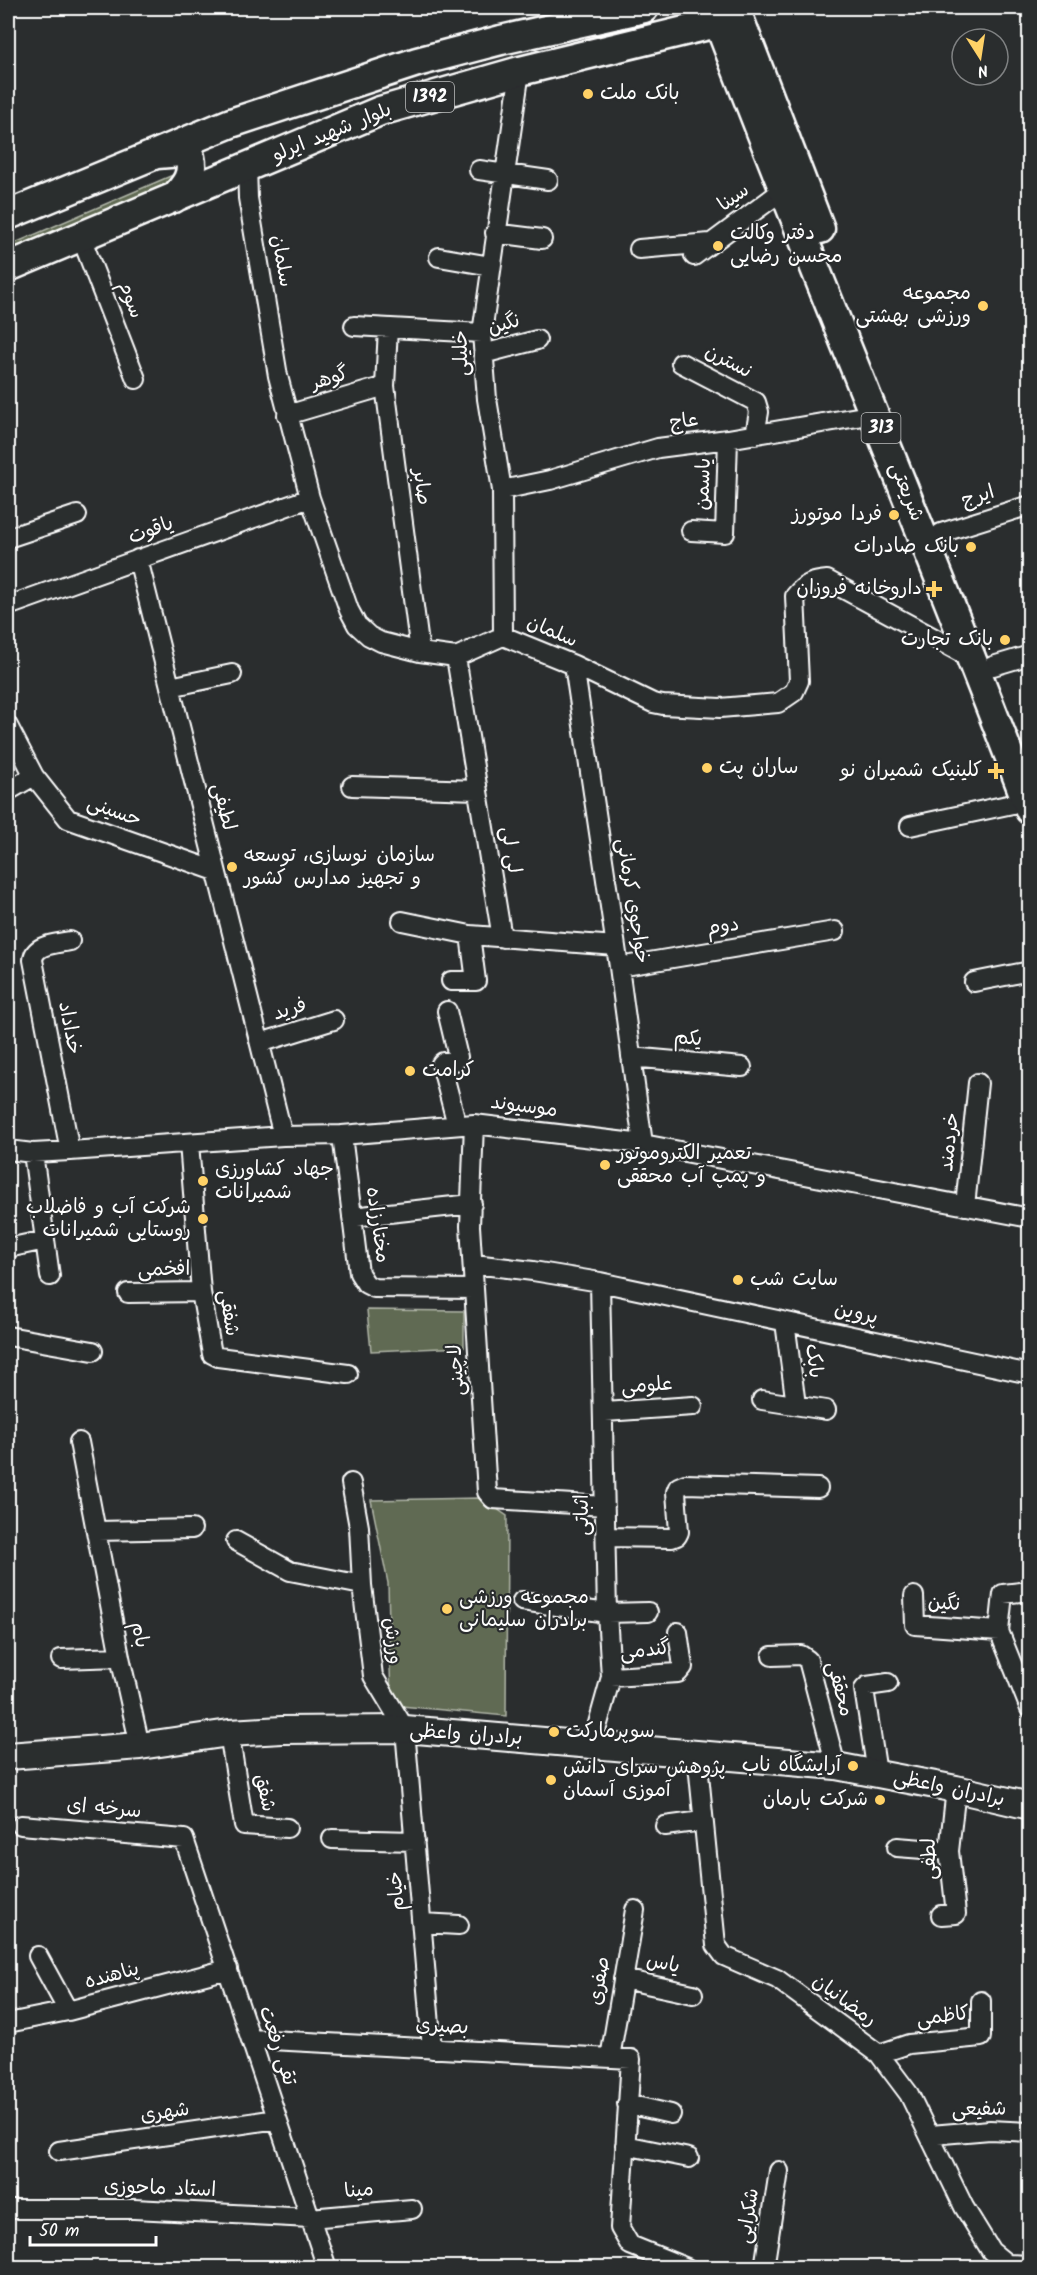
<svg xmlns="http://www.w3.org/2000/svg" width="1037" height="2275" viewBox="0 0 1037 2275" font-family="Kalam,'Playpen Sans Arabic',sans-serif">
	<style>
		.green { fill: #616b52; stroke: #b0b5a8; stroke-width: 1.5 }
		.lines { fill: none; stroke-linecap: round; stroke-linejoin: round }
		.street-casing { stroke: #fff; stroke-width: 22 }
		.secondary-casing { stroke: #fff; stroke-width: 30 }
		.primary-casing { stroke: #fff; stroke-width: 33 }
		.street { stroke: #2a2d2e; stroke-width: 18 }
		.secondary { stroke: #2a2d2e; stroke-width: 26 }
		.primary { stroke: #2a2d2e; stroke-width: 28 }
		.poi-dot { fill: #ffd166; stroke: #2a2d2e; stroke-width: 2 }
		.labels { text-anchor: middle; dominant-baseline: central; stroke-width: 4.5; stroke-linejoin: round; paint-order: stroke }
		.shield { fill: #2a2d2e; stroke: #bfc0c0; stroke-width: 1.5 }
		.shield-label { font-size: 18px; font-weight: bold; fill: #fff }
		.poi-label { font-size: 20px; fill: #fff; stroke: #2a2d2e; text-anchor: start }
		.street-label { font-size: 20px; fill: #fff; stroke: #2a2d2e }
	</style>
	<rect width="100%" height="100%" fill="#2a2d2e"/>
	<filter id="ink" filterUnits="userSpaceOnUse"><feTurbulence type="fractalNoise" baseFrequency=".0167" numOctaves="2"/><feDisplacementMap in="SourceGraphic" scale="12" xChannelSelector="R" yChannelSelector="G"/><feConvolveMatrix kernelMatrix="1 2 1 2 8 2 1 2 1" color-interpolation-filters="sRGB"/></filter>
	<g filter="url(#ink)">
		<!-- green -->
		<path class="green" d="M173,175L181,183L8,259V246Z
			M367,1310L464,1311V1347L371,1351Z
			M481,1498L507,1516L506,1716L391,1705L388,1583L371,1500Z"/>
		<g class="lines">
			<defs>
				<path id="street" d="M247,166L248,198L278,376L310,498L349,610L357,625L369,636L381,642L420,652L456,657L503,636L574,665L653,703L663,705L720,708L778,703L794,692L799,681L795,596C804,584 813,581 827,580L971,658
					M479,170L548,180
					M495,233L542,239
					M81,237L136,379
					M639,249L710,243
					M694,256L783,190
					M439,257L491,266
					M354,326L482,333
					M388,328L385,386L420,652
					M483,354L537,340
					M681,363L756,402L759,412L755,435
					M287,415L385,386
					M502,490L550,480L658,448L728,439L875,414
					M691,531L725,533L728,439
					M941,533L1030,505
					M8,538L77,515
					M138,559L283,1136
					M8,606L310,498
					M503,636L502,490L487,399L482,333L520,71
					M456,657L502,938
					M574,665L619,967L643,1144
					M993,666L1030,655
					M170,687L232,674
					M8,726L34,776L68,819L216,871
					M352,786L477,790
					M8,791L34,776
					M910,826L1026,801
					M402,921L470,935L616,946
					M70,941C56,944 34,944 33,960L70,1151
					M619,967L835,931
					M451,981H476L470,935
					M974,982L1030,971
					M447,1011L458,1057L455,1061L443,1062L441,1064L457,1125
					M260,1043L334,1020
					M631,1057L742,1067
					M474,1124L470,1226L487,1492L493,1499L605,1506
					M342,1135L359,1273L366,1284L374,1288L474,1289
					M189,1143L201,1292L212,1354L218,1357L348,1374
					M8,1150L33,1153L70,1151L283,1136L342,1135L474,1124L643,1144L1030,1218
					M33,1153L50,1276
					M965,1206L978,1083
					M352,1217L472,1204
					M8,1248L45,1240
					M474,1264L533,1271L600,1282L1030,1374
					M128,1293L201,1292
					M785,1322L796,1405
					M8,1336L93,1351
					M762,1400L826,1410
					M605,1412L693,1406
					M79,1442L120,1657L140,1746
					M351,1483L359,1527L362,1585L373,1676L405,1729L432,2049
					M97,1531L192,1529
					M606,1537L672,1538L677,1536L679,1532L676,1492L678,1487L685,1484L818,1488
					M236,1541L290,1571L362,1585
					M1030,1591L1003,1594L999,1631L1030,1709
					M914,1596L915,1625L999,1631
					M522,1601L607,1613L648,1612
					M772,1656L801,1655L808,1660L836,1766
					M61,1659L120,1657
					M611,1677L678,1673L683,1667L678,1632
					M229,1733L244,1825L287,1828
					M592,1745L611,1677L607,1613L600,1282
					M697,1754L716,1945L724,1956L777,1979L879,2054L909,2094L964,2207L991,2251L1007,2264L1030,2265
					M877,1773L864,1689L867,1686L888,1683
					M21,1825L184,1839L327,2268
					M665,1826L702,1821
					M332,1839L415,1841
					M897,1847L949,1851
					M941,1915L956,1914L949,1851L956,1789
					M422,1923L459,1925
					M38,1956L68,2011
					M623,1979L693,1994
					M8,2023L68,2011L228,1969
					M251,2039L631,2059L620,2228L630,2245L687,2268
					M879,2054L909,2044L981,2037V2001
					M610,2058L635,1910
					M627,2104L671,2114
					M931,2135L990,2130L1030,2132
					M625,2145L689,2158
					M59,2151L277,2119
					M8,2209H134L310,2218L412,2209
					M764,2268L779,2171"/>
				<path id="secondary" d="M8,1756L140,1746L229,1733L282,1730L405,1729L836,1766L956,1789L1030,1806"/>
				<path id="primary" d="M713,8C815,276 928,541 1030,810
					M735,8L820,229
					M157,154L181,152L190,157C194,175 186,185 174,198
					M8,215L231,123L417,62L501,40L644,8
					M8,267L380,111L520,71L709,25L735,15"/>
			</defs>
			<!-- street casing -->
			<use href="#street" class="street-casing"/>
			<!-- secondary casing -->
			<use href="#secondary" class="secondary-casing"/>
			<!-- primary casing -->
			<use href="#primary" class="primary-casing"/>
			<!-- street -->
			<use href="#street" class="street"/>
			<!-- secondary -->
			<use href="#secondary" class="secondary"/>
			<!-- primary -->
			<use href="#primary" class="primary"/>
		</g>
	</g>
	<!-- markers -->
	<g class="poi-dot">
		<circle cx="588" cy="94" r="6"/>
		<circle cx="718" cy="246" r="6"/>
		<circle cx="983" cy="306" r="6"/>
		<circle cx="894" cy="515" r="6"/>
		<circle cx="971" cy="547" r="6"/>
		<path d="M931 580h6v6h6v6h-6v6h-6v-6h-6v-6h6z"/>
		<circle cx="1005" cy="640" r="6"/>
		<circle cx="707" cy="768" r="6"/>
		<path d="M993 762h6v6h6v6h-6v6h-6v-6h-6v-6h6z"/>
		<circle cx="232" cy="867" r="6"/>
		<circle cx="410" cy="1071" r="6"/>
		<circle cx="605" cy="1165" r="6"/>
		<circle cx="203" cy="1181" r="6"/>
		<circle cx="203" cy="1219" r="6"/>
		<circle cx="738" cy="1280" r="6"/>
		<circle cx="447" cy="1609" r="6"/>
		<circle cx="554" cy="1732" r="6"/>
		<circle cx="853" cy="1766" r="6"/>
		<circle cx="551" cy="1780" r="6"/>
		<circle cx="880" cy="1800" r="6"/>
	</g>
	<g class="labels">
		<!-- shield labels -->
		<g class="shield">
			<rect x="406" y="82" width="48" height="30" rx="4.5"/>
			<rect x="861.5" y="413" width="39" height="30" rx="4.5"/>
		</g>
		<g class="shield-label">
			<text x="430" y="97">1392</text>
			<text x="881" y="428">313</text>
		</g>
		<!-- poi labels -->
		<g class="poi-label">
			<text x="600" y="94">بانک ملت</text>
			<text x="730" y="234">دفتر وکالت<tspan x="730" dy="23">محسن رضایی</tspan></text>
			<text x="971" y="294" text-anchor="end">مجموعه<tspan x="971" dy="23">ورزشی بهشتی</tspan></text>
			<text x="882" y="515" text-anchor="end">فردا موتورز</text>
			<text x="959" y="547" text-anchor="end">بانک صادرات</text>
			<text x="922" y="589" text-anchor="end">داروخانه فروزان</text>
			<text x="993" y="640" text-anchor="end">بانک تجارت</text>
			<text x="719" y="768">ساران پت</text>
			<text x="982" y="771" text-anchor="end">کلینیک شمیران نو</text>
			<text x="244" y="856">سازمان نوسازی، توسعه<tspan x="244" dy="23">و تجهیز مدارس کشور</tspan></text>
			<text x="422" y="1071">کرامت</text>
			<text x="617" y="1154">تعمیر الکتروموتور<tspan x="617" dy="23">و پمپ آب محققی</tspan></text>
			<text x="215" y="1170">جهاد کشاورزی<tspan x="215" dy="23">شمیرانات</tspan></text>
			<text x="191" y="1208" text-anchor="end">شرکت آب و فاضلاب<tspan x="191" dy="23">روستایی شمیرانات</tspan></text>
			<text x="750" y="1280">سایت شب</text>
			<text x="459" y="1598">مجموعه ورزشی<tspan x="459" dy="23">برادران سلیمانی</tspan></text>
			<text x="566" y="1732">سوپرمارکت</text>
			<text x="841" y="1766" text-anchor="end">آرایشگاه ناب</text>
			<text x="563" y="1768">پژوهش سرای دانش<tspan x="563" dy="23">آموزی آسمان</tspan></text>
			<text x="868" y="1800" text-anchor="end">شرکت بارمان</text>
		</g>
		<!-- street labels -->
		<g class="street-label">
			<text transform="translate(332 133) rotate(-22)">بلوار شهید ایرلو</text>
			<text transform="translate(734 198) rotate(-36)">سینا</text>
			<text transform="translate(281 261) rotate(80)">سلمان</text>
			<text transform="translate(130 300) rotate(69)">سوم</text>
			<text transform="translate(504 325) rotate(-15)">نگین</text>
			<text transform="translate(462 353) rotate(-92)">خلیلی</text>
			<text transform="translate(728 362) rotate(28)">نسترن</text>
			<text transform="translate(330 379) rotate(-17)">گوهر</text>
			<text transform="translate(684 422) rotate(-7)">عاج</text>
			<text transform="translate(704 484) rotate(-88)">یاسمن</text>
			<text transform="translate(421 487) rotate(83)">صابر</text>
			<text transform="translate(906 492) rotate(68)">شریعتی</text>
			<text transform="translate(978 497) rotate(-17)">ایرج</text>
			<text transform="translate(151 531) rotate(-20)">یاقوت</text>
			<text transform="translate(552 632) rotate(23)">سلمان</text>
			<text transform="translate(223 807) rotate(76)">لطیفی</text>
			<text transform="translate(114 812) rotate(20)">حسینی</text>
			<text transform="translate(510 850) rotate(81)">لی لی</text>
			<text transform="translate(632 901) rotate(81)">خواجوی کرمانی</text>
			<text transform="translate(723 927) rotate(-9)">دوم</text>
			<text transform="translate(290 1010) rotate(-17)">فرید</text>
			<text transform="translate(69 1028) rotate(79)">خداداد</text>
			<text transform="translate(688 1039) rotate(5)">یکم</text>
			<text transform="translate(524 1107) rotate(7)">موسیوند</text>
			<text transform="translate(950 1142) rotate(-84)">خردمند</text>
			<text transform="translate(377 1225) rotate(82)">مختارزاده</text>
			<text transform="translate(164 1270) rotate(-1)">افخمی</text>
			<text transform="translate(228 1313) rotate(81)">شفقی</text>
			<text transform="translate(856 1314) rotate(12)">پروین</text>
			<text transform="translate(813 1361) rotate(83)">بابک</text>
			<text transform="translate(457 1370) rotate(-94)">لاچینی</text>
			<text transform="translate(647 1386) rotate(-4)">علومی</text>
			<text transform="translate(583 1515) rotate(-91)">اثباتی</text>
			<text transform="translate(944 1604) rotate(4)">نگین</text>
			<text transform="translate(139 1635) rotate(79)">بام</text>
			<text transform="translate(392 1641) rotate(83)">ورزش</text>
			<text transform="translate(645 1651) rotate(-6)">گندمی</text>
			<text transform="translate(839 1689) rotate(75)">محققی</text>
			<text transform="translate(466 1735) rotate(4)">برادران واعظی</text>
			<text transform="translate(949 1789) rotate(12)">برادران واعظی</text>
			<text transform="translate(264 1793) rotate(77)">شفق</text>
			<text transform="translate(104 1809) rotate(5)">سرخه ای</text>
			<text transform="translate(930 1859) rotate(-91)">لطفی</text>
			<text transform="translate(397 1891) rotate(-95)">خیام</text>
			<text transform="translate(663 1964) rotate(12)">یاس</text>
			<text transform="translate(112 1976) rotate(-15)">پناهنده</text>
			<text transform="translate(600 1981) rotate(-80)">صفری</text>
			<text transform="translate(844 2001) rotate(36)">رمضانیان</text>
			<text transform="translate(943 2017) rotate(-7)">کاظمی</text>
			<text transform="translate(442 2027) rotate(3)">بصیری</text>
			<text transform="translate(277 2046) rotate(72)">تقی رفعت</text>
			<text transform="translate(979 2110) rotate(-1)">شفیعی</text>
			<text transform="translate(165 2113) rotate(-8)">شهری</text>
			<text transform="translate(160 2189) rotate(2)">استاد ماحوزی</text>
			<text transform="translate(359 2191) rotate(-5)">مینا</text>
			<text transform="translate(749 2216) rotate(-81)">شکرایی</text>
		</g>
	</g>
	<!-- margin -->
	<rect width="1037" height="2275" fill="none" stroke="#2a2d2e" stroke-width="30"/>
	<rect x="15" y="15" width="1007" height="2245" fill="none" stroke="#fff" stroke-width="2" filter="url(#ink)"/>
	<!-- north arrow -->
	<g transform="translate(980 57) rotate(168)"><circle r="28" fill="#2a2d2e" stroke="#7f8182" stroke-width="1.5"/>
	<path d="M0-4.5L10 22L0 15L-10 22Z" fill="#ffd166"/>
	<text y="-9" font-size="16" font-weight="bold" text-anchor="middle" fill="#ffffff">N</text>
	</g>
	<!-- scale -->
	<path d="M30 2236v9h126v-9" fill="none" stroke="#ffffff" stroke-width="3"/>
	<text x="39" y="2236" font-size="18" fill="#ffffff" stroke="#2a2d2e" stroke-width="4.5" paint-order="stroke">50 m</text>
</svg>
